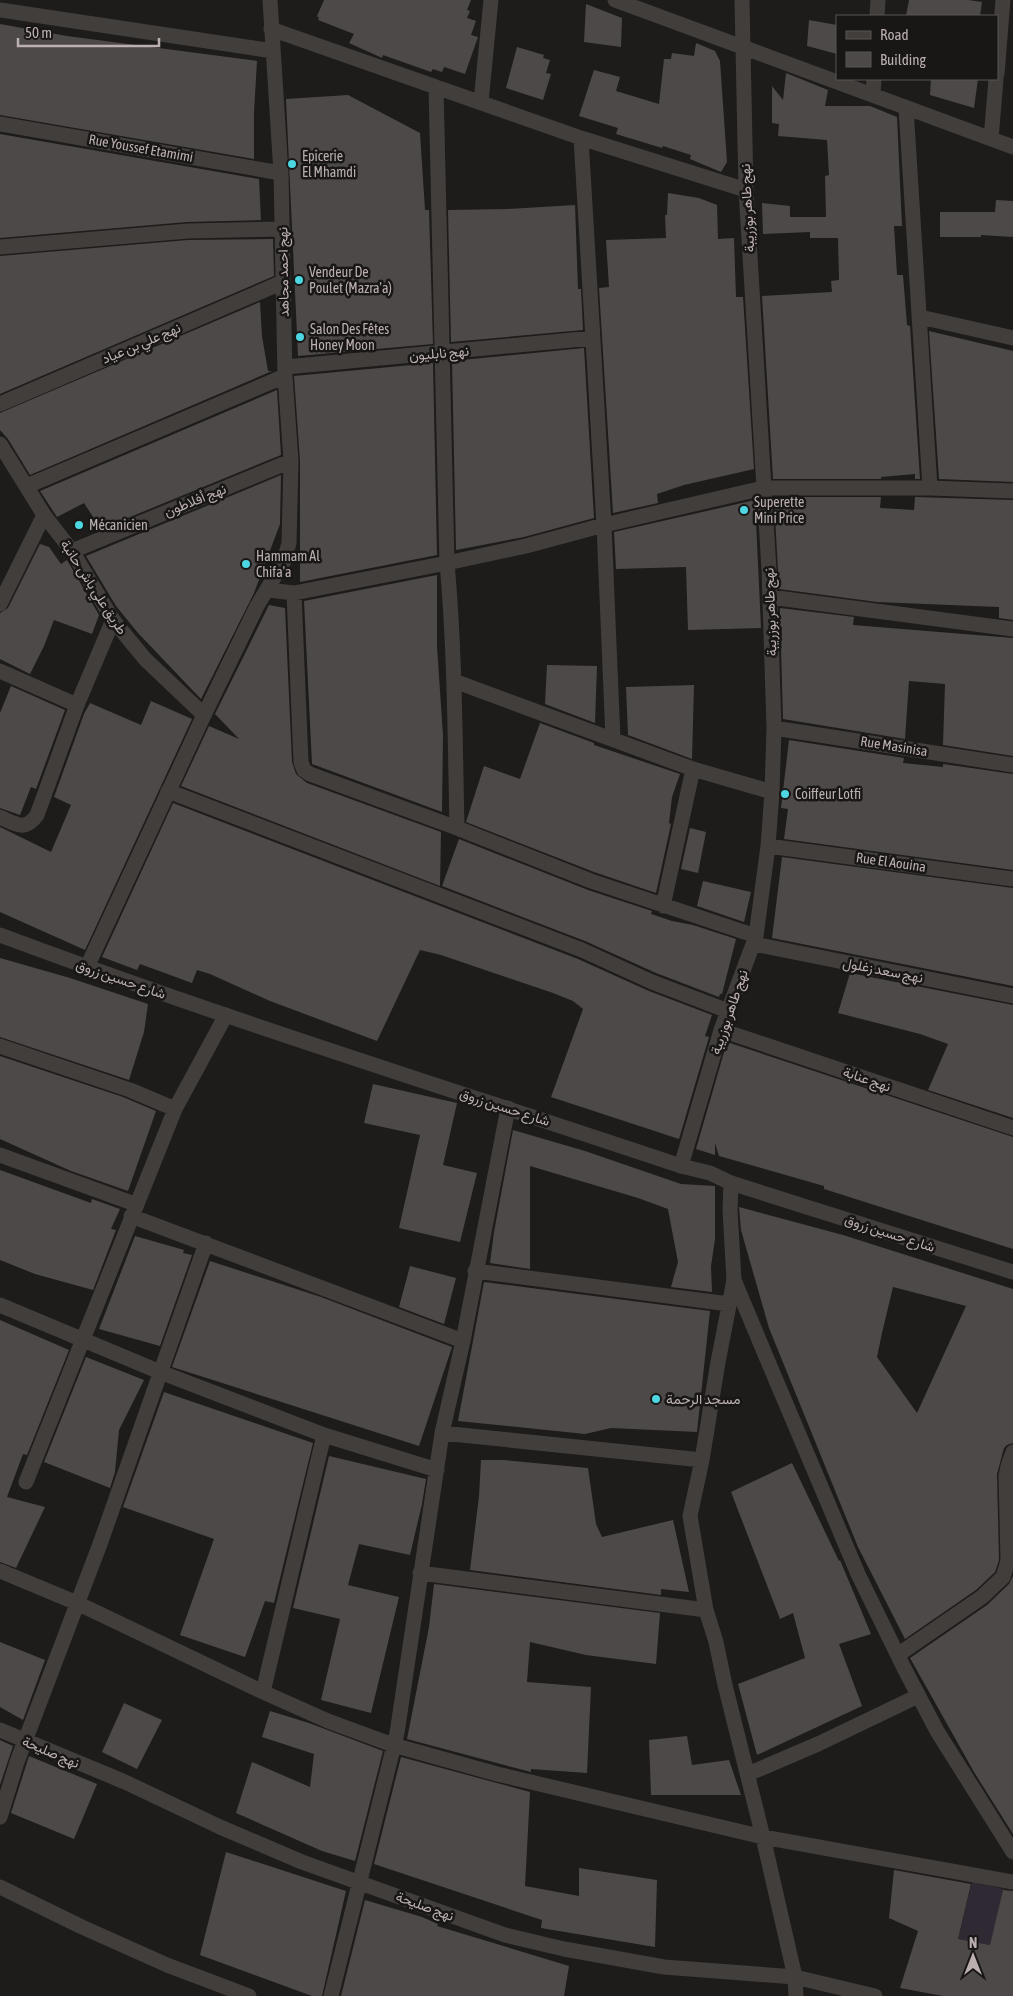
<svg xmlns="http://www.w3.org/2000/svg" width="1013" height="1996" viewBox="0 0 1013 1996" font-family="'Asap Condensed',Vazirmatn,sans-serif">
	<style>
		.grass { fill: #2e2932 }
		.building { fill: #4d4948; fill-rule: evenodd }
		.lines { fill: none; stroke-linecap: round; stroke-linejoin: round }
		.minor { stroke: #423e3c; stroke-width: 15 }
		.tertiary { stroke: #423e3c; stroke-width: 15 }
		.poi-dot { fill: #4dd7e2; stroke: #181716; stroke-width: 2 }
		.labels { text-anchor: middle; dominant-baseline: central; stroke-width: 5; stroke-linejoin: round; paint-order: stroke }
		.street-label { font-size: 14px; fill: #bbb0af; stroke: #181716 }
		.poi-label { font-size: 14px; fill: #bbb0af; stroke: #181716; text-anchor: start }
	</style>
	<rect width="100%" height="100%" fill="#1d1c1b"/>
	<!-- grass -->
	<path class="grass" d="M972,1882L1004,1889L990,1945L958,1939Z"/>
	<!-- building -->
	<path class="building" d="M324,0H471L467,10L470,11L467,18L476,21L471,35L478,37L465,74L444,67L442,72L433,69L431,72L383,55L382,58L380,57L349,43L354,34L318,20L319,18L317,16Z
		M909,0H968L982,2L980,16H906Z
		M586,4L622,18L621,47L584,42Z
		M809,20L837,25V54L807,46Z
		M0,24L67,36L257,61L254,112V159L0,115Z
		M696,43L715,51L720,61L727,162L721,172L690,159L691,155L663,146L662,148L616,134L618,128L579,116L594,70L620,77L616,91L659,104L664,59H671L672,53L694,56Z
		M517,47L544,55L543,58L550,60L546,73L551,74L543,100L506,88Z
		M786,73L828,90L825,106H870L897,117L902,226H894L897,275H903L907,325L910,326L920,479H915V474L881,477V479H773L762,296L832,292L831,281L839,280L838,238H810V232L763,234L762,203L790,206V217H826L825,176L829,175L827,140L778,136L779,124L772,123V86L783,100Z
		M931,79H978L974,108L930,95Z
		M348,95L420,133L425,210H429L433,344L298,356L286,99Z
		M0,134L259,179L261,220L187,222L0,238Z
		M668,193L699,198L717,205L718,239L734,238L736,297H743L754,469L684,485L657,494L658,503L613,513L599,288L609,287L606,240L666,238L665,215H667Z
		M996,200L1013,201V237L981,235V237H940V212H995Z
		M575,205L578,289H581L583,330L451,342L448,210L507,209Z
		M273,239L274,276L0,394V256L188,240Z
		M260,302L262,336L268,371H272L30,475L8,439L0,430V413Z
		M929,331L1013,351V482L939,479Z
		M584,348L594,518L524,537L456,550L452,361Z
		M433,363L437,555L300,582V461L294,376Z
		M277,390L281,455L101,529L84,503L57,517L40,491Z
		M281,475L280,524L254,593L201,699L138,633L116,606L86,556Z
		M774,497H881L880,508L914,510L915,497L1013,500V620L999,618V607L877,602L779,589Z
		M755,500L761,628L688,630L686,567L616,569L614,532Z
		M40,544L49,547L61,564L67,560L99,615L92,634L54,620L44,646L30,674L0,659V613L8,608Z
		M437,575V647L443,735L442,812L312,764L304,601Z
		M269,605L285,608L292,762L296,774L307,783L441,832L440,886L181,786L209,726L239,739L215,714Z
		M780,608L854,617L853,625L1013,638V756L943,745L945,684L909,681L905,739L783,719L781,646L782,627H780Z
		M547,665L597,666L595,723L545,704Z
		M694,685L692,759L628,735L626,687Z
		M11,686L65,710L36,789L31,787L20,815L0,808V713Z
		M151,701L192,719L85,950L0,912V827L51,852L71,805L54,797L84,714L90,703L141,725Z
		M540,723L594,743V745L680,774L672,797L669,823L671,824L656,893L594,872L466,822L484,766L520,779Z
		M789,740L904,758L903,763L943,767V764L1013,774V870L784,839L788,809L781,808Z
		M173,803L578,959L649,991L712,1015L705,1036L709,1037L679,1139L551,1097L583,1009L573,1001L553,993L441,955L420,950L377,1041L270,1001L210,974L197,970L192,983L140,964L137,970L102,957Z
		M690,828L706,832L698,873L681,869Z
		M459,839L588,890L652,911L651,914L672,921L693,925L736,939L722,994H720L719,997L656,973L585,941L442,886Z
		M782,857L1013,888V986L772,938Z
		M703,881L751,892L744,922L697,906Z
		M0,958L70,978L148,1004L144,1032L129,1080L0,1037Z
		M850,973L1013,1005V1118L928,1090L948,1044L920,1034L838,1013Z
		M727,1042L1013,1137V1249L824,1189V1186L719,1156L715,1143V1155L696,1149Z
		M0,1056L123,1097L156,1111L128,1191L71,1171L0,1139Z
		M373,1084L457,1103L443,1165L477,1173L460,1242L399,1228L420,1135L364,1123Z
		M513,1130L585,1151L681,1184L715,1186V1239L711,1266L712,1292L671,1287L678,1262L668,1209L638,1198L530,1166V1269L490,1263L494,1232Z
		M0,1170L91,1203L92,1199L120,1209L111,1229L116,1230L93,1290L35,1274L0,1260Z
		M739,1207L843,1235L1013,1289V1443L1007,1445L1004,1448L997,1474L999,1560L995,1572L976,1590L905,1639L858,1547L769,1328L741,1230ZM893,1287L966,1306L917,1413L877,1357L882,1333Z
		M135,1236L184,1250L183,1253L192,1255L160,1346L99,1329Z
		M210,1261L321,1297L452,1347L419,1446L172,1367Z
		M410,1266L456,1278L444,1324L399,1307Z
		M484,1282L710,1311L697,1432L611,1428L585,1434L458,1421Z
		M0,1320L69,1350L27,1455L23,1454L7,1497L45,1507L16,1568L0,1562Z
		M86,1357L144,1380L119,1430L115,1472L110,1488L44,1462Z
		M164,1392L313,1443L274,1603L265,1601L245,1657L180,1635L214,1539L123,1507Z
		M329,1456L426,1479L422,1504L410,1555L359,1544L348,1585L399,1597L371,1713L321,1700L340,1619L293,1608Z
		M481,1460H504L588,1468L596,1524L602,1537L673,1520L689,1592L661,1589V1595L470,1570L479,1496Z
		M792,1463L839,1561L840,1560L871,1634L839,1644L862,1706L757,1755L738,1684L805,1658L793,1613L780,1619L731,1492Z
		M1013,1576V1834L974,1772L910,1658L987,1605L1009,1584Z
		M434,1584L660,1613L656,1664L586,1655L530,1642L527,1682L591,1687L587,1773L531,1769V1772L407,1739L429,1627Z
		M0,1642L45,1660L23,1720L0,1707Z
		M124,1703L162,1720L137,1769L102,1752Z
		M270,1711L309,1723L383,1751L355,1861L322,1851L236,1813L252,1762L310,1787L314,1754L262,1737Z
		M687,1736L692,1765L729,1760L741,1795H651L649,1740Z
		M0,1740L13,1746L0,1785Z
		M29,1756L97,1784L74,1839L11,1813Z
		M401,1757L530,1792L525,1886L579,1896V1868L657,1880L655,1947L541,1928L542,1920L374,1864Z
		M226,1852L346,1891L322,1996H312L200,1955Z
		M894,1870L971,1884L958,1939L990,1945L1003,1890L1013,1891V1996H943L900,1988L918,1931L889,1918Z
		M365,1900L422,1917L438,1924L437,1926L569,1966L564,1996H341Z"/>
	<g class="lines">
		<!-- minor -->
		<path class="minor" d="M615,0L1013,147
			M0,10L273,51
			M877,16L878,0
			M271,29L581,138L746,190
			M997,74L1003,0
			M436,87L447,563C455,651 455,740 457,828
			M873,95L874,79
			M481,102L491,0
			M906,108L930,488
			M0,124L281,173
			M581,138L604,525L613,739
			M991,139L996,79
			M0,247L188,231L283,229
			M920,317L1013,338
			M286,367L593,338
			M0,404L283,282
			M27,486L285,376
			M72,551L291,461
			M268,590L294,593L447,563L526,546L604,525L763,488H930L1013,491
			M294,593L301,762L304,770L310,774L457,828L591,881L756,936
			M770,597L1013,629
			M0,604L44,515
			M0,671L77,705
			M454,681L693,769L772,792
			M204,715L257,606L284,561L289,543L291,461L285,376L281,173L270,0
			M774,728L1013,765
			M168,791L582,950L652,982L728,1011
			M0,817C16,824 25,832 37,815L77,705L113,620
			M768,846L1013,879
			M663,906L693,769
			M754,944L1013,996
			M721,1030L1013,1128
			M0,1046L130,1090L175,1109L26,1482
			M175,1109L226,1015
			M0,1155L135,1204
			M681,1166L721,1030L756,936L768,846L772,792L774,728L769,570L746,190L742,0
			M131,1216L463,1341
			M475,1271L729,1304
			M734,1280L718,1362L702,1460L690,1516L706,1610L716,1642L725,1685L763,1837L795,1977L796,1996
			M0,1305L160,1372L324,1435L437,1470
			M442,1433L702,1460
			M0,1571L77,1603L263,1692L328,1721L393,1745L497,1774L763,1837L1013,1882
			M420,1573L706,1610
			M899,1654L982,1597L1003,1577L1008,1561L1006,1476L1008,1466L1013,1452
			M263,1692L324,1435
			M0,1730L125,1782L220,1827L302,1862L505,1935L564,1949L664,1967L795,1977L875,1996
			M748,1774L818,1744L918,1696
			M0,1817L17,1762L100,1544L206,1243
			M0,1887L82,1927L167,1965L249,1996
			M331,1996L397,1733L442,1433L463,1341L508,1108"/>
		<!-- tertiary -->
		<path class="tertiary" d="M0,444L44,515L72,551L113,620L145,659L204,715L87,967
			M0,935C225,1019 454,1090 681,1166L710,1173L731,1183L1013,1272
			M731,1183L730,1210L734,1280L767,1359L858,1574L904,1668L937,1731L1013,1852"/>
	</g>
	<!-- markers -->
	<g class="poi-dot">
		<circle cx="292" cy="164" r="5"/>
		<circle cx="299" cy="280" r="5"/>
		<circle cx="300" cy="337" r="5"/>
		<circle cx="744" cy="510" r="5"/>
		<circle cx="79" cy="525" r="5"/>
		<circle cx="246" cy="564" r="5"/>
		<circle cx="785" cy="794" r="5"/>
		<circle cx="656" cy="1399" r="5"/>
	</g>
	<g class="labels">
		<!-- street labels -->
		<g class="street-label">
			<text transform="translate(141 148) rotate(10)">Rue Youssef Etamimi</text>
			<text transform="translate(747 208) rotate(-93)">نهج طاهر بوزريبة</text>
			<text transform="translate(283 272) rotate(-91)">نهج احمد مجاهد</text>
			<text transform="translate(141 343) rotate(-23)">نهج علي بن عياد</text>
			<text transform="translate(439 353) rotate(-5)">نهج نابليون</text>
			<text transform="translate(195 500) rotate(-22)">نهج أفلاطون</text>
			<text transform="translate(94 587) rotate(57)">طريق علي باش حانبة</text>
			<text transform="translate(770 612) rotate(-92)">نهج طاهر بوزريبة</text>
			<text transform="translate(894 746) rotate(9)">Rue Masinisa</text>
			<text transform="translate(891 862) rotate(8)">Rue El Aouina</text>
			<text transform="translate(883 970) rotate(11)">نهج سعد زغلول</text>
			<text transform="translate(121 979) rotate(19)">شارع حسين زروق</text>
			<text transform="translate(729 1012) rotate(-71)">نهج طاهر بوزريبة</text>
			<text transform="translate(867 1079) rotate(19)">نهج عنابة</text>
			<text transform="translate(505 1107) rotate(18)">شارع حسين زروق</text>
			<text transform="translate(890 1233) rotate(18)">شارع حسين زروق</text>
			<text transform="translate(51 1752) rotate(23)">نهج صليحة</text>
			<text transform="translate(425 1906) rotate(20)">نهج صليحة</text>
		</g>
		<!-- poi labels -->
		<g class="poi-label">
			<text x="302" y="156">Epicerie<tspan x="302" dy="16">El Mhamdi</tspan></text>
			<text x="309" y="272">Vendeur De<tspan x="309" dy="16">Poulet (Mazra'a)</tspan></text>
			<text x="310" y="329">Salon Des Fêtes<tspan x="310" dy="16">Honey Moon</tspan></text>
			<text x="754" y="502">Superette<tspan x="754" dy="16">Mini Price</tspan></text>
			<text x="89" y="525">Mécanicien</text>
			<text x="256" y="556">Hammam Al<tspan x="256" dy="16">Chifa'a</tspan></text>
			<text x="795" y="794">Coiffeur Lotfi</text>
			<text x="666" y="1399">مسجد الرحمة</text>
		</g>
	</g>
	<!-- legend -->
	<rect x="836" y="15" width="162" height="65" fill="#181716" stroke="#595453"/>
	<rect x="846" y="31" width="25" height="8" fill="#423e3c" stroke="#595453"/>
	<text x="880" y="40" font-size="15" fill="#bbb0af">Road</text>
	<rect x="846" y="52" width="25" height="15" fill="#4d4948" stroke="#595453"/>
	<text x="880" y="65" font-size="15" fill="#bbb0af">Building</text>
	<!-- north arrow -->
	<g transform="translate(973 1956)" stroke="#181716" stroke-width="4" paint-order="stroke">
	<path d="M0-4L9 19L0 12L-9 19Z" fill="#bbb0af"/>
	<text y="-8" font-size="14" font-weight="bold" text-anchor="middle" fill="#bbb0af">N</text>
	</g>
	<!-- scale -->
	<path d="M18 38v8h141v-8" fill="none" stroke="#bbb0af" stroke-width="2.5"/>
	<text x="25" y="38" font-size="15" fill="#bbb0af" stroke="#181716" stroke-width="4" paint-order="stroke">50 m</text>
</svg>
